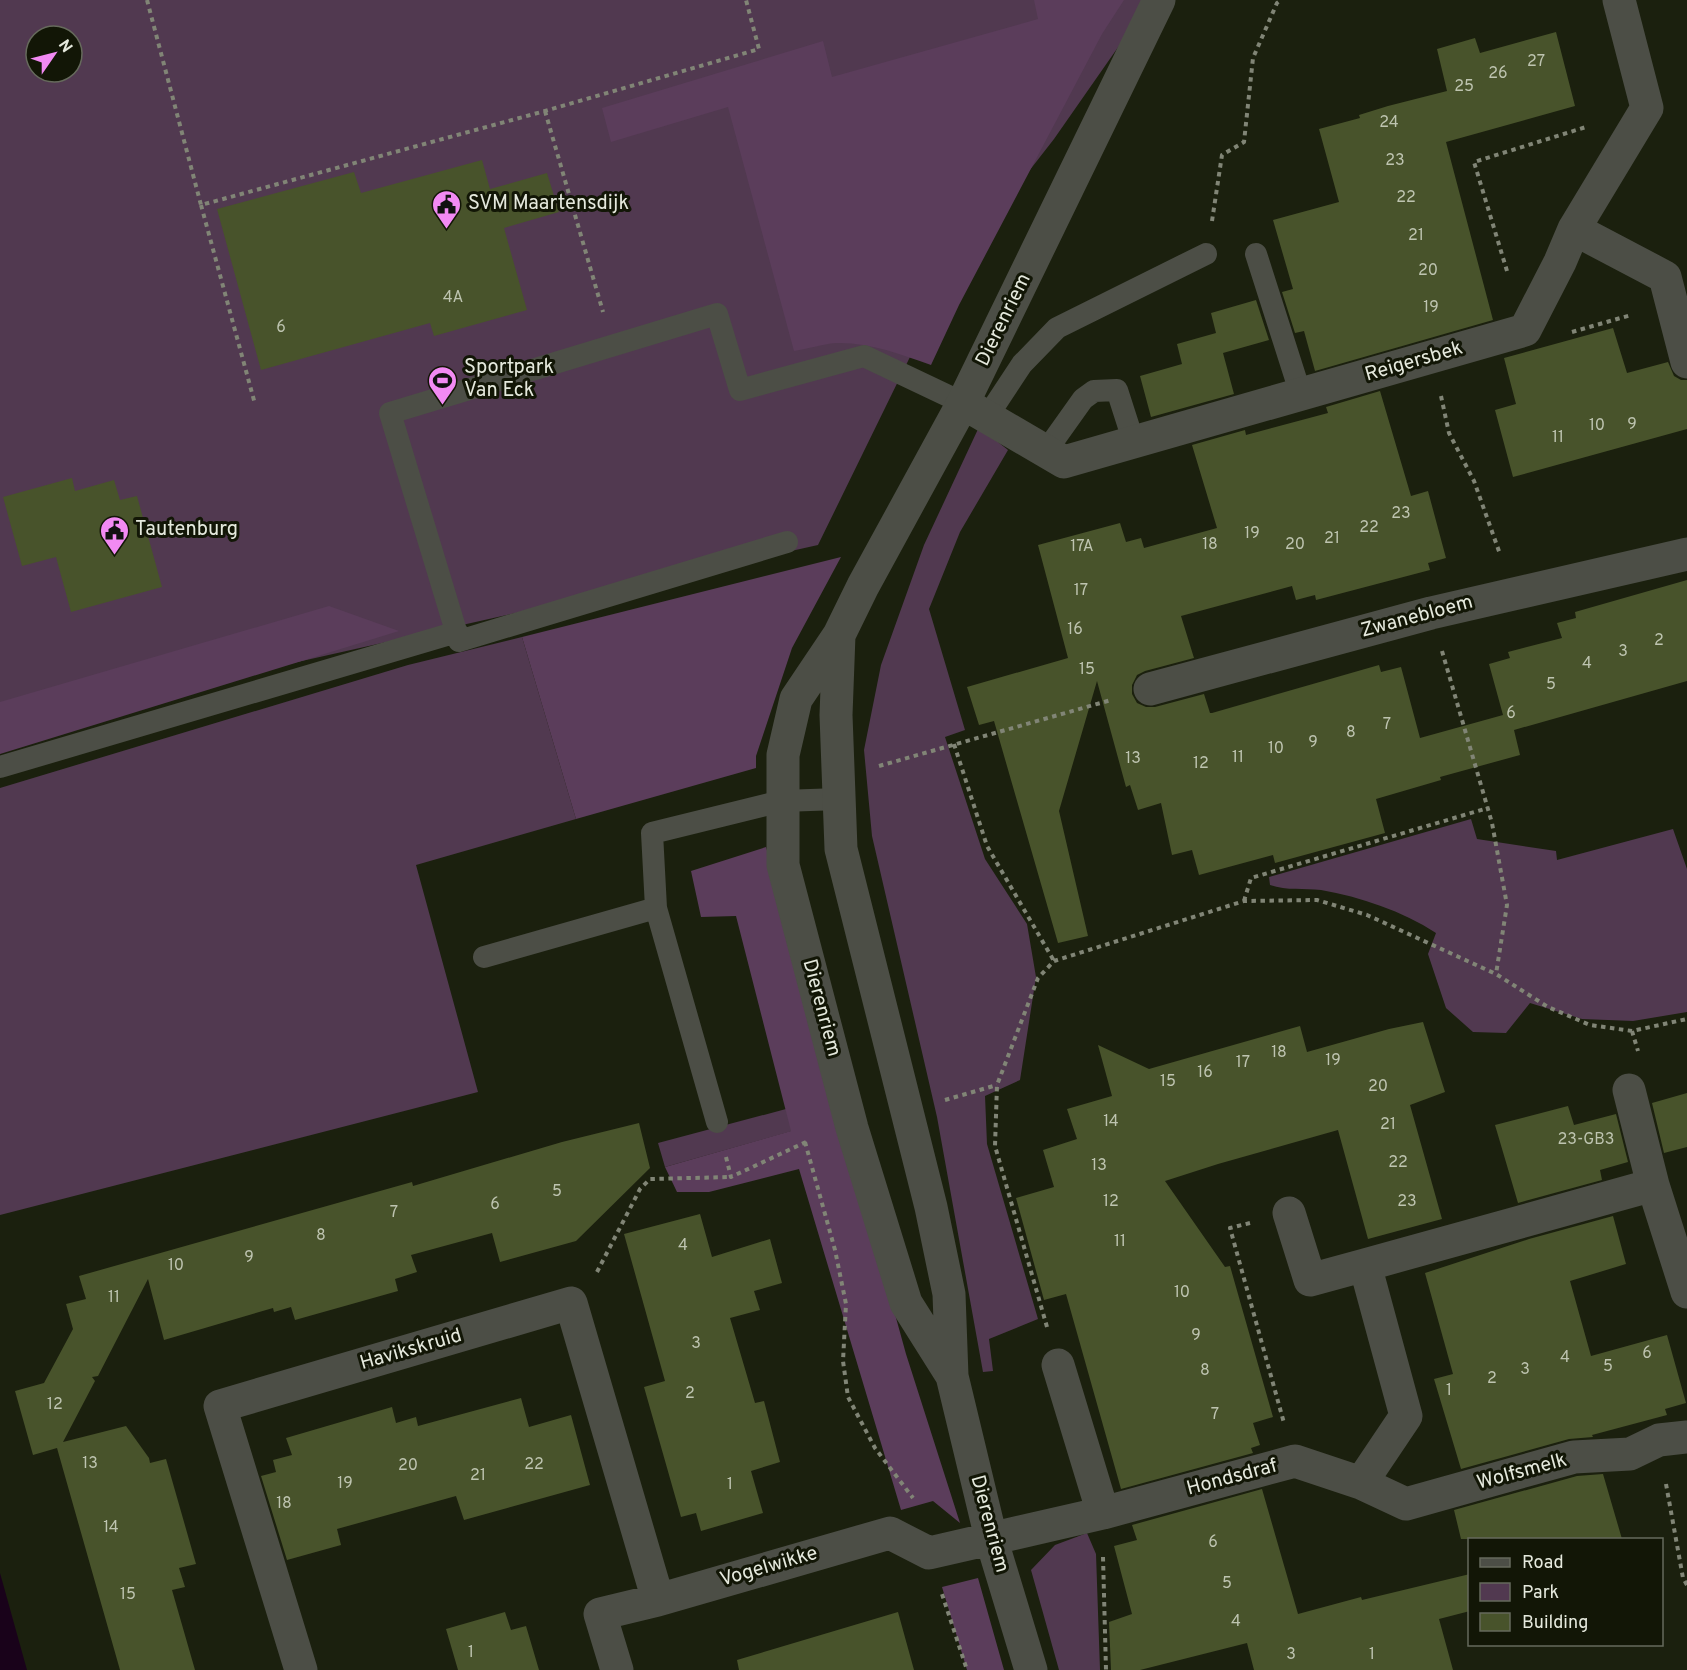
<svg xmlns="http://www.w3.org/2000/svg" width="1687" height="1670" viewBox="0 0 1687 1670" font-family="Overpass,sans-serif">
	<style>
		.green { fill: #513950; fill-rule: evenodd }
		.forest { fill: #5b3d5b }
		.water { fill: #19021a }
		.building { fill: #48532b }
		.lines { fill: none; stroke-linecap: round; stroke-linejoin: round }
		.path { stroke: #818576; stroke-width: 4; stroke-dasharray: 4.5 4.5; stroke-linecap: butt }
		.service { stroke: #4c4e46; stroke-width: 22 }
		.minor { stroke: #4c4e46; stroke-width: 33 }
		.labels { text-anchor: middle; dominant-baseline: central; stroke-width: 6; stroke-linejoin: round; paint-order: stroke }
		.number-label { font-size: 16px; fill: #bec4b0 }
		.poi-label { font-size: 20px; fill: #e5e9dd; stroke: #121606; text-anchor: start }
		.street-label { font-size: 20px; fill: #e5e9dd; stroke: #121606 }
	</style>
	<rect width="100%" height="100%" fill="#1b200e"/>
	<!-- green -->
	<path class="green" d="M0,0H1151L1054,139L954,267L818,545L0,729ZM36,36H72V72H36Z
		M979,427L1008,450L960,532L929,609L965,730L945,737L985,859L1027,924L1036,977L1020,1080L985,1096L987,1144L1038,1319L989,1339L993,1371L983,1372L937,1117L872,836L864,750L881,665L924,545Z
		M522,637L576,819L416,865L478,1092L0,1215V788L408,665Z
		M1471,819L1477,839L1556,851L1557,860L1673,829L1687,869V1012L1633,1021L1582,1019L1530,1003L1506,1033L1473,1032L1446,1008L1428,954L1436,933C1402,911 1361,897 1321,890C1304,888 1287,891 1270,885L1269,877Z
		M786,1109L792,1131L665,1167L658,1143Z
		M1087,1533L1096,1554L1100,1670H1059L1031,1570L1055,1545Z"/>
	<!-- forest -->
	<path class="forest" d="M1034,0H1124L1102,34L959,305L931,365C900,354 869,342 836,343C822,344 808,349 794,351L728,107L611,142L602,108L823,41L832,77L1038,19Z
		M841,557L792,648L756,756V768L576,819L522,637Z
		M329,606L399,631L0,754V702Z
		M766,847L906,1354L960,1523L933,1501L901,1510L799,1169L709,1192H677L665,1167L791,1131L736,916L701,917L691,871Z
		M978,1578L1004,1670H967L942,1587Z"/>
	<!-- water -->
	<path class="water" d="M0,1573L27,1670H0Z"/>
	<!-- building -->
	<path class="building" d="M1556,32L1575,106L1446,142L1493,320L1315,371L1304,331L1295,333L1282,292L1293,289L1273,220L1339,202L1319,129L1360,118L1359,115L1388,106L1447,91L1437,49L1475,38L1480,53Z
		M482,160L490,189L547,173L559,212L504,228L527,310L434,336L430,323L261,370L217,209L354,172L361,193Z
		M1256,300L1269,340L1223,353L1234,394L1151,417L1140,376L1182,364L1177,344L1216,333L1211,313Z
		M1613,328L1627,373L1668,362L1674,376L1681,380H1687V429L1513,477L1495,410L1516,404L1504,358Z
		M1380,391L1411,496L1428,491L1446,558L1428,563L1430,570L1316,600L1315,595L1296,600L1292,586L1181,616L1194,658L1145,671L1137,675L1132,685V694L1137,703L1146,707H1155L1204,694L1210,713H1212L1379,665L1381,672L1401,667L1420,738L1503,715L1489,664L1510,658L1508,652L1562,638L1557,623L1576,618L1575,612L1687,580V681L1514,730L1520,755L1440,777L1441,780L1376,799L1385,833L1275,863L1273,855L1199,875L1192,850L1172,855L1161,803L1138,810L1130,785L1126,787L1097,681L1059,811L1088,936L1058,943L994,721L979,725L967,687L1068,658L1038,545L1120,523L1126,542L1141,538L1144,548L1217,528L1192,445L1245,430L1246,435L1328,413L1326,407Z
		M72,478L75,491L114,480L120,500L137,496L162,587L71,612L56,557L22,566L3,497Z
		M1423,1022L1445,1092L1410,1105L1442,1219L1368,1239L1338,1130L1218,1164L1165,1181L1225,1267L1230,1266L1273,1417L1253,1423L1260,1445L1251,1448L1253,1453L1121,1489L1066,1294L1044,1300L1016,1198L1054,1187L1043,1150L1077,1139L1067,1109L1112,1096L1098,1045L1149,1069L1300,1026L1307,1052L1389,1029Z
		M1687,1093V1147L1664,1153L1652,1103Z
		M1568,1106L1574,1125L1616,1114L1628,1162L1600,1170L1602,1180L1518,1203L1495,1125Z
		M639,1123L650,1168L576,1241L500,1262L492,1233L411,1255L417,1272L395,1279L398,1291L295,1320L291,1307L274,1312L273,1308L164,1340L148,1279L98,1376L92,1377L95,1381L63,1442L126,1426L149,1458L150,1463L166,1459L196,1564L179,1568L185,1587L172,1590L195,1670H120L57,1448L33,1455L15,1391L44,1383L73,1329L66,1304L86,1299L79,1276L412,1182L413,1186L562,1142Z
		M700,1214L712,1257L770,1239L782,1283L754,1291L760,1310L730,1318L755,1403L764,1401L780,1462L751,1471L763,1513L701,1531L696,1513L681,1517L644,1387L665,1381L624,1234Z
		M1613,1216L1626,1264L1570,1281L1591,1356L1667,1335L1686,1403L1665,1409L1667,1415L1592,1435L1593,1437L1569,1439L1461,1469L1434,1379L1453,1374L1425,1273L1529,1239Z
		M521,1398L529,1427L571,1415L590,1485L464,1520L456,1496L337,1529L341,1545L287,1560L261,1476L276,1472L273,1460L292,1455L286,1438L392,1407L396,1423L416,1417L418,1426Z
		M1603,1474L1622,1539H1461L1454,1510L1577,1476Z
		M1262,1489L1298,1614L1361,1597L1362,1600L1470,1574V1611L1439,1619L1453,1670H1254L1247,1643L1140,1670H1111L1109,1622L1132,1614L1114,1546L1137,1540L1132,1525Z
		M505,1612L511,1630L526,1626L539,1670H458L446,1629Z
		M898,1612L914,1670H739L737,1660Z"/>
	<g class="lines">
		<!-- path -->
		<path class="path" d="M147,0L201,205L545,111L759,49L746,0
			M545,111L603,312
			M201,205L255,404
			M1212,221L1222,155L1244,142L1253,58L1277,3L1281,0
			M1507,271L1474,162L1586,127
			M1572,332L1631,315
			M1441,396L1449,433L1474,481L1500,554
			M1442,651L1492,823L1507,905L1496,974
			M954,744L987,846L1054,961
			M879,766L1111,700
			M1244,901L1251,878L1488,808
			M1632,1031L1638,1051
			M945,1100L997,1085
			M805,1142L835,1250L846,1304L843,1361L848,1397L875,1448L913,1498
			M726,1157L731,1177L806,1142
			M1250,1223L1230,1228L1284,1423
			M597,1272L640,1189L650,1179L731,1177
			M1047,1327L995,1146L997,1085L1038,978L1054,961L1244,901L1317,900L1367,915L1496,974L1548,1007L1590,1025L1632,1031L1687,1019
			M1666,1484L1683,1578L1687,1585
			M1103,1557L1106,1670
			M942,1594L967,1670"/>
		<!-- service -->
		<path class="service" d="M1256,254L1301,395
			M987,417L1022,364L1057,328L1206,254
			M1046,451L1083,399L1094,391L1117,390L1134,443
			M787,542L459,641L390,413L717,314L740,390L864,356L963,403
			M0,767L457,632
			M656,908L652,833L782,801L839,799
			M484,957L656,908L717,1122"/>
		<!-- minor -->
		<path class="minor" d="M1574,229L1665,277L1687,362
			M963,403L1064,462L1525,330L1560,262L1574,229L1647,108L1619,0
			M839,635L836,715L841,849L931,1207L949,1294L952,1376L991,1538L1031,1670
			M1150,689L1431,613L1687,554
			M1629,1090L1653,1185L1687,1292
			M1365,1265L1653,1185
			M1058,1365L1103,1513
			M952,1376L906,1303L852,1128L783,865V755L796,699L839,635L863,586L963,403L1159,0
			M1361,1483L1406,1504L1574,1457L1630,1454L1659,1440L1687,1437
			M301,1670L220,1406L571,1303L658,1600
			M617,1670L600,1614L658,1600L890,1533L929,1553L1103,1513L1295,1461L1361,1483L1406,1416L1365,1265L1310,1280L1289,1213"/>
	</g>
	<!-- icons -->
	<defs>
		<symbol id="civic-pin" viewBox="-11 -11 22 30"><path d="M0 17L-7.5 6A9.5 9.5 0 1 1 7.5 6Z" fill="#f28af3" stroke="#121606"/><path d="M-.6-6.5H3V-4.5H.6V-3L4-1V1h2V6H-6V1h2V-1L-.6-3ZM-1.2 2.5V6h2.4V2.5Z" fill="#111"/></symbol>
		<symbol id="stadium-pin" viewBox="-11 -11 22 30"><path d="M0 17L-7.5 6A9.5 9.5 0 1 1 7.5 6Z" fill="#f28af3" stroke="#121606"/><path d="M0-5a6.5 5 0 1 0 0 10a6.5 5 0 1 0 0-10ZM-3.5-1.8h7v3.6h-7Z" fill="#111"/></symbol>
	</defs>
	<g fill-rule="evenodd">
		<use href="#civic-pin" x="430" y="188" width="33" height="45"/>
		<use href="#stadium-pin" x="426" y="364" width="33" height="45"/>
		<use href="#civic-pin" x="98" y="514" width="33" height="45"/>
	</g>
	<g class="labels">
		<!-- number labels -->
		<g class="number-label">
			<text x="1536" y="62">27</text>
			<text x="1498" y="74">26</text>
			<text x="1464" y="87">25</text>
			<text x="1389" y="123">24</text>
			<text x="1395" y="161">23</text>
			<text x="1406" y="198">22</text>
			<text x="1416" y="236">21</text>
			<text x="1428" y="271">20</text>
			<text x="453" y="298">4A</text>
			<text x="1431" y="308">19</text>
			<text x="281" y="328">6</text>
			<text x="1632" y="425">9</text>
			<text x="1597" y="426">10</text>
			<text x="1558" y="438">11</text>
			<text x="1401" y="514">23</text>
			<text x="1369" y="528">22</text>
			<text x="1252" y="534">19</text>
			<text x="1332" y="539">21</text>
			<text x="1210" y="545">18</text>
			<text x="1295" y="545">20</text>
			<text x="1082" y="547">17A</text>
			<text x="1081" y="591">17</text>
			<text x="1075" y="630">16</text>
			<text x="1659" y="641">2</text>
			<text x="1623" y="652">3</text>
			<text x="1587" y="664">4</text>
			<text x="1087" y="670">15</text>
			<text x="1551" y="685">5</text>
			<text x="1511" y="714">6</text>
			<text x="1387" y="725">7</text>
			<text x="1351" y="733">8</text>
			<text x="1313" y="743">9</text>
			<text x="1276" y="749">10</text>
			<text x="1238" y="758">11</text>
			<text x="1133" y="759">13</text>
			<text x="1201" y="764">12</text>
			<text x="1279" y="1053">18</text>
			<text x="1333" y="1061">19</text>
			<text x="1243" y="1063">17</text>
			<text x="1205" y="1073">16</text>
			<text x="1168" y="1082">15</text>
			<text x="1378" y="1087">20</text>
			<text x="1111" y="1122">14</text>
			<text x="1388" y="1125">21</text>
			<text x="1586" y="1140">23-GB3</text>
			<text x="1398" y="1163">22</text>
			<text x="1099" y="1166">13</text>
			<text x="557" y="1192">5</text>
			<text x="1111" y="1202">12</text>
			<text x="1407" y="1202">23</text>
			<text x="495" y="1205">6</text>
			<text x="394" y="1213">7</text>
			<text x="321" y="1236">8</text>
			<text x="1120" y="1242">11</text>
			<text x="683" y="1246">4</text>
			<text x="249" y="1258">9</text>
			<text x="176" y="1266">10</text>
			<text x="1182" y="1293">10</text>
			<text x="114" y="1298">11</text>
			<text x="1196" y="1336">9</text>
			<text x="696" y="1344">3</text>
			<text x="1647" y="1354">6</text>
			<text x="1565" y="1358">4</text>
			<text x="1608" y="1367">5</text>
			<text x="1525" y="1370">3</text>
			<text x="1205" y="1371">8</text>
			<text x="1492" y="1379">2</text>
			<text x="1449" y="1391">1</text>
			<text x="690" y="1394">2</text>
			<text x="55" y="1405">12</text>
			<text x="1215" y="1415">7</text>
			<text x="90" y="1464">13</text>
			<text x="534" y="1465">22</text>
			<text x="408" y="1466">20</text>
			<text x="478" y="1476">21</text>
			<text x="345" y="1484">19</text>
			<text x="730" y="1485">1</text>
			<text x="284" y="1504">18</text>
			<text x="111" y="1528">14</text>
			<text x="1213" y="1543">6</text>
			<text x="1227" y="1584">5</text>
			<text x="128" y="1595">15</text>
			<text x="1236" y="1622">4</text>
			<text x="471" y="1653">1</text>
			<text x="1291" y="1655">3</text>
			<text x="1372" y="1655">1</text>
		</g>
		<!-- poi labels -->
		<g class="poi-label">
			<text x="468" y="204">SVM Maartensdijk</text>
			<text x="464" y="368">Sportpark<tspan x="464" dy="23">Van Eck</tspan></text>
			<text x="135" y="530">Tautenburg</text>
		</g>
		<!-- street labels -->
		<g class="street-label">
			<text transform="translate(1004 320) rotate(-64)">Dierenriem</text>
			<text transform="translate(1414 362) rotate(-16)">Reigersbek</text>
			<text transform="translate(1417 617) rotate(-15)">Zwanebloem</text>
			<text transform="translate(821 1008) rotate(75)">Dierenriem</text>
			<text transform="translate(411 1350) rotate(-16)">Havikskruid</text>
			<text transform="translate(1522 1472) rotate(-15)">Wolfsmelk</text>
			<text transform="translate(1232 1478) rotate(-15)">Hondsdraf</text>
			<text transform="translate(989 1524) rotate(75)">Dierenriem</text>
			<text transform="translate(769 1567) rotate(-16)">Vogelwikke</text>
		</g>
	</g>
	<!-- legend -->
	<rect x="1468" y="1538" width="195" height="108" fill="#121606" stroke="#666a5c" stroke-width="1.5"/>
	<rect x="1480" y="1558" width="30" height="9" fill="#4c4e46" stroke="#666a5c" stroke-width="1.5"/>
	<text x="1522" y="1568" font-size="18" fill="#e5e9dd">Road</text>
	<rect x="1480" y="1583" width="30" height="18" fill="#513950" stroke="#666a5c" stroke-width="1.5"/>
	<text x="1522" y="1598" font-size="18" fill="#e5e9dd">Park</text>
	<rect x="1480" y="1613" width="30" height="18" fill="#48532b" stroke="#666a5c" stroke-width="1.5"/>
	<text x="1522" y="1628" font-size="18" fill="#e5e9dd">Building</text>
	<!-- north arrow -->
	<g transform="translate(54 54) rotate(55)"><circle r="28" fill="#121606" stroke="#666a5c" stroke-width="1.5"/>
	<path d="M0-4.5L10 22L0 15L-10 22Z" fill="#f28af3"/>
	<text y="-9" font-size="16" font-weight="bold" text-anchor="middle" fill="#e5e9dd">N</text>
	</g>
</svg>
